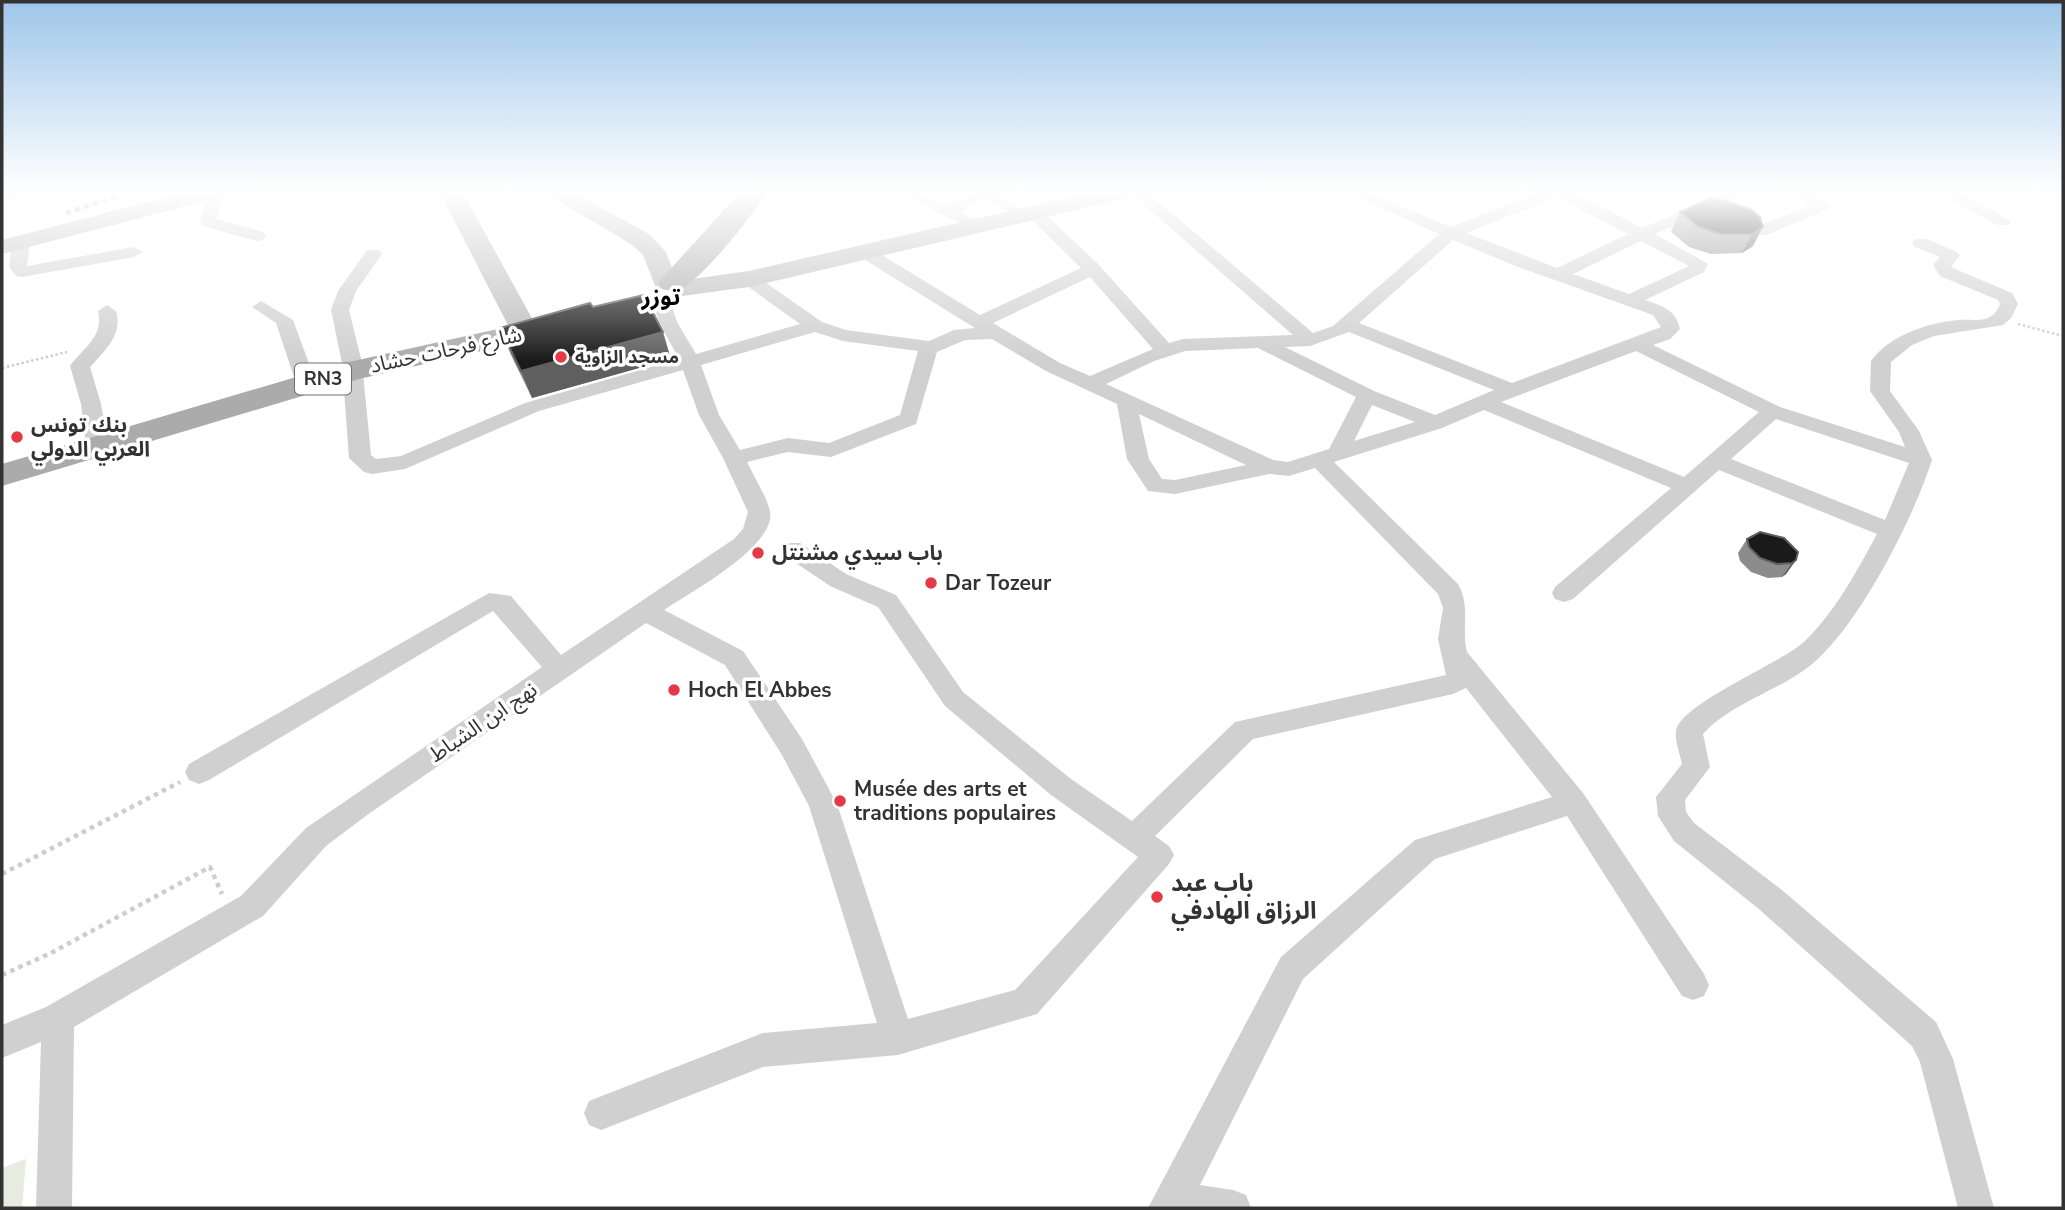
<svg xmlns="http://www.w3.org/2000/svg" width="2065" height="1210" viewBox="0 0 2065 1210" font-family="'Nunito Sans','Noto Sans Arabic',sans-serif">
	<style>
		.green { fill: #e6ecdf }
		.lines { fill: none; stroke-linecap: round; stroke-linejoin: round }
		.path-far1 { stroke: #cdcdcd; stroke-width: 2.5; stroke-dasharray: 2.5 2.5; stroke-linecap: butt }
		.path { stroke: #cdcdcd; stroke-width: 4.5; stroke-dasharray: 4.5 4.5; stroke-linecap: butt }
		.street { fill: #d0d0d0; fill-rule: evenodd }
		.secondary { fill: #bdbdbd; fill-rule: evenodd }
		.primary { fill: #ababab; fill-rule: evenodd }
		.rail { stroke: #888; stroke-width: 4.5; stroke-dasharray: 5 4.5; stroke-linecap: butt }
		.wall { fill: #8c8c8c }
		.shaded-wall { fill: #5f5f5f }
		.building { fill: #1a1a1a; stroke: #5f5f5f; stroke-width: 2 }
		.poi-dot { fill: #e63946; stroke: #fff; stroke-width: 2.5 }
		.labels { text-anchor: middle; dominant-baseline: central; stroke-width: 7; stroke-linejoin: round; paint-order: stroke }
		.far-poi-label { font-size: 18px; font-weight: bold; fill: #333; stroke: #fff; text-anchor: start }
		.shield { fill: #fff; stroke: #707070; stroke-width: 2 }
		.shield-label { font-size: 19px; font-weight: bold; fill: #333 }
		.street-label { font-size: 21px; fill: #333; stroke: #fff }
		.poi-label { font-size: 21px; font-weight: bold; fill: #333; stroke: #fff; text-anchor: start }
		.far-district-label { font-size: 23px; font-weight: bold; fill: #000; stroke: #fff }
		.near-poi-label { font-size: 24px; font-weight: bold; fill: #333; stroke: #fff; text-anchor: start }
	</style>
	<rect width="100%" height="100%" fill="#fff"/>
	<!-- green -->
	<path class="green" d="M26,1159L22,1208H2V1168Z"/>
	<g class="lines">
		<!-- path-far1 -->
		<path class="path-far1" d="M2018,324L2063,336
			M2,368L67,352"/>
		<!-- path -->
		<path class="path" d="M2,874L180,782
			M2,975L51,953L210,867L222,894"/>
		<!-- street -->
		<path class="street" d="M8,191H28L2,206V194Z
			M210,191H226L216,219L263,232L266,236L263,240L257,241L203,226L200,219Z
			M894,191H915L947,206C987,185 990,186 1026,212L1034,208L1040,209L1099,265L1169,343L1183,339L1293,335L1128,191H1146L1313,333L1333,326L1439,234L1343,191H1365L1451,227L1541,191H1571L1642,228L1731,191H1753L1655,234L1708,264L1704,272L1645,300C1663,306 1676,310 1680,329L1670,339L1653,345L1780,407L1905,447L1899,432L1870,391L1871,361C1890,335 1927,323 1958,320C1967,319 1976,321 1985,319C1993,317 1997,311 2000,304L1998,300L1940,276L1933,265L1940,257L1915,247L1912,243L1915,239H1927L1957,252L1960,256L1951,266L1953,268L2012,293L2018,304L2011,318L2003,325L1934,336L1912,345L1891,362L1890,391L1919,431L1932,460C1913,519 1859,626 1811,665C1777,692 1733,702 1703,734L1710,767L1685,800L1686,812L1694,823L1782,890L1936,1022L1953,1059L1994,1208H1958L1920,1062L1912,1046L1760,910L1674,841L1658,816L1656,797L1682,764C1680,754 1675,742 1676,732C1677,705 1782,663 1805,641C1835,612 1857,571 1877,534L1719,470L1573,599L1564,602L1555,599L1552,593L1555,587L1671,488L1484,410L1442,428L1334,462L1458,584C1471,607 1461,628 1467,652L1583,793L1704,974L1709,985L1704,996L1693,1000L1682,996L1567,816L1435,859L1303,979L1200,1185L1233,1190L1246,1195L1251,1208H1148L1281,957L1415,840L1552,797L1466,688L1453,694L1253,739L1155,836L1169,846L1174,855L1169,864L1037,1014L898,1055L763,1067L601,1130L589,1125L584,1113L589,1101L763,1033L877,1023L809,806L782,755L725,665L646,623L367,815L326,846L263,916L74,1027L72,1208H36L41,1042L2,1058V1025L46,1007L241,896L306,828L542,667L493,611L209,780L199,784L189,780L185,772L189,764L489,593L511,596L561,655L734,539L743,529L748,512L723,458L699,415L683,370L539,411L405,469L372,474L364,472L349,458L342,363L331,310L338,291L367,250H379L382,254L356,291L349,310L362,363L371,455L376,459L401,456L525,403L679,359L659,322L654,304L656,300H670L677,322L696,354L800,324L743,283L740,279L743,275H755L822,322L846,330L929,341L954,330L975,328L857,255L854,251L857,247H869L980,315L1081,268L1029,217L1021,221L986,198L960,212L985,226L977,231ZM1556,197L1628,234L1557,268L1466,233ZM1453,240L1513,265L1653,315L1661,327L1512,383L1359,323ZM1641,241L1689,266L1629,294L1573,274ZM1090,277L1153,349L1090,376L1060,363L993,323ZM815,332L843,341L918,351L900,415L829,443L788,438L740,450L719,415L701,365ZM1349,332L1494,390L1435,415L1374,391L1285,347L1310,346ZM992,339L1046,371L1117,404L1127,459L1148,491L1175,494L1269,474L1289,476L1315,468L1438,594L1443,608L1438,639L1446,675L1235,722L1132,821L1071,779L963,692L896,595L846,574L800,543H784L780,549L784,555L830,586L878,607L945,706L1051,795L1138,857L1015,990L908,1019L837,804L802,739L743,651L664,610C689,593 777,546 770,511C766,495 754,477 747,462L788,452L831,457L916,424L937,352L965,340ZM1258,348L1356,397L1329,449L1288,462L1273,460L1106,384L1154,361L1185,351ZM1636,351L1759,412L1684,477L1501,402ZM1372,405L1415,422L1354,441ZM1139,414L1246,465L1175,480L1162,479L1149,459ZM1776,419L1909,463L1885,520L1731,459Z
			M1789,191C1808,191 1819,192 1831,208L1766,235H1754L1752,231L1754,227L1812,206Z
			M1936,191H1957L2011,221L2009,225H1997Z
			M21,236L30,241L27,266L134,247L143,252L134,257L22,277L16,276L9,267L12,241Z
			M261,301L293,320L314,377L311,381L304,383L294,377L276,323L252,307Z
			M107,305L116,311C123,335 105,350 90,367L101,404L107,438L96,445L85,438L81,404L70,366C84,347 104,337 98,311Z"/>
		<!-- secondary -->
		<path class="secondary" d="M189,191H228L225,196L2,254V240Z
			M439,191H462L540,333L536,339H516L512,333Z
			M541,191H570L649,234L666,252L677,281L749,271L1096,191H1138L1127,198L749,287L682,296L670,289L656,288L643,255L631,244Z"/>
		<!-- primary -->
		<path class="primary" d="M741,191H768C748,220 712,268 683,288C676,292 670,291 662,289L658,283Z
			M650,295L660,298L664,304L660,310L359,379L2,486V464L340,364Z"/>
		<!-- rail -->
		<path class="rail" d="M66,213L132,191"/>
	</g>
	<!-- wall -->
	<path class="wall" d="M1750,209L1753,246L1742,253L1711,254L1689,247L1671,232L1680,212Z
		M593,307L671,359L532,398L511,355L500,328Z
		M1747,539L1796,560L1786,574L1782,577L1768,578L1751,572L1740,561L1738,553Z"/>
	<!-- shaded-wall -->
	<path class="shaded-wall" d="M1763,227L1753,246L1742,253L1752,234Z
		M663,332L671,359L532,398L521,371Z
		M1796,560L1786,574L1782,577L1792,563Z"/>
	<!-- building -->
	<path class="building" d="M1710,198L1719,199L1750,209L1760,217L1763,227L1752,234H1720L1698,227L1680,212Z
		M644,295L663,332L521,371L500,328L590,303L593,307Z
		M1760,532L1784,538L1798,552L1796,560L1792,563L1777,564L1760,558L1749,547L1747,539Z"/>
	<!-- sky -->
	<linearGradient id="sky" x2="0" y2="1"><stop stop-color="#9ec6ea"/><stop offset="0.53" stop-color="#fff"/><stop offset="1" stop-color="#fff" stop-opacity="0"/></linearGradient>
	<rect width="2065" height="361" fill="url(#sky)"/>
	<!-- markers -->
	<g class="poi-dot">
		<circle cx="561" cy="357" r="7"/>
		<circle cx="17" cy="437" r="7"/>
		<circle cx="758" cy="553" r="7"/>
		<circle cx="931" cy="583" r="7"/>
		<circle cx="674" cy="690" r="7"/>
		<circle cx="840" cy="801" r="7"/>
		<circle cx="1157" cy="897" r="7"/>
	</g>
	<g class="labels">
		<!-- far-poi labels -->
		<g class="far-poi-label">
			<text x="575" y="357">مسجد الزاوية</text>
		</g>
		<!-- shield labels -->
		<rect class="shield" x="295" y="363.5" width="56" height="31" rx="5"/>
		<g class="shield-label">
			<text x="323" y="379">RN3</text>
		</g>
		<!-- street labels -->
		<g class="street-label">
			<text transform="translate(446 350) rotate(-12)">شارع فرحات حشاد</text>
			<text transform="translate(483 722) rotate(-34)">نهج ابن الشباط</text>
		</g>
		<!-- poi labels -->
		<g class="poi-label">
			<text x="31" y="425">بنك تونس<tspan x="31" dy="24">العربي الدولي</tspan></text>
			<text x="772" y="553">باب سيدي مشنتل</text>
			<text x="945" y="583">Dar Tozeur</text>
			<text x="688" y="690">Hoch El Abbes</text>
			<text x="854" y="789">Musée des arts et<tspan x="854" dy="24">traditions populaires</tspan></text>
		</g>
		<!-- far-district labels -->
		<g class="far-district-label">
			<text x="661" y="297">توزر</text>
		</g>
		<!-- near-poi labels -->
		<g class="near-poi-label">
			<text x="1171" y="883">باب عبد<tspan x="1171" dy="28">الرزاق الهادفي</tspan></text>
		</g>
	</g>
	<!-- border -->
	<rect width="2065" height="1210" fill="none" stroke="#333333" stroke-width="7"/>
</svg>
